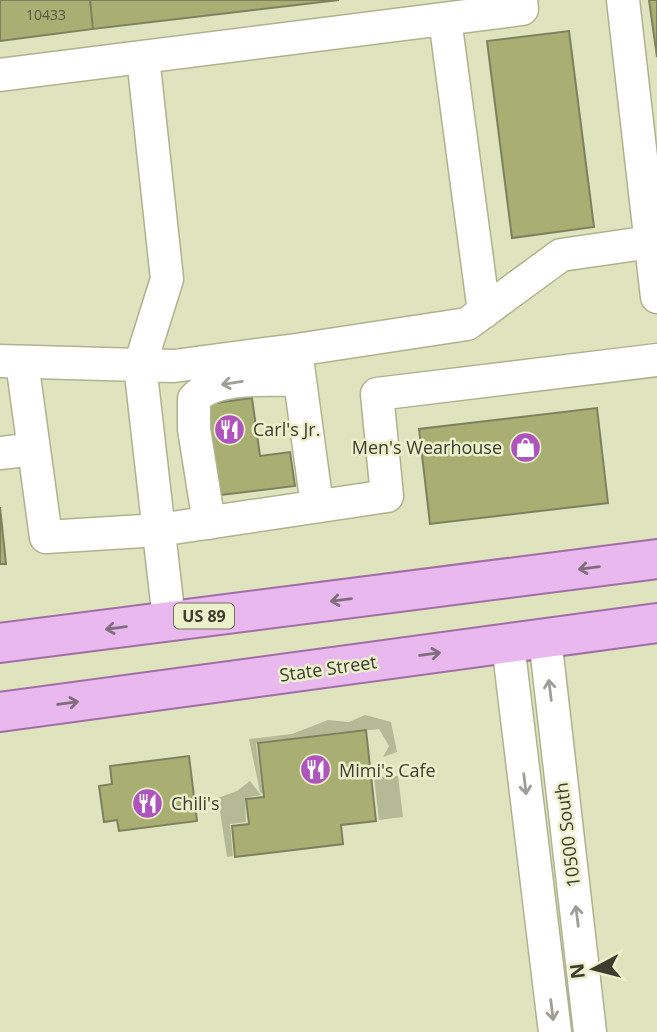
<svg xmlns="http://www.w3.org/2000/svg" width="657" height="1032" viewBox="0 0 657 1032" font-family="'Open Sans',sans-serif">
	<style>
		.green { fill: #b6b996 }
		.building { fill: #a9ae73; stroke: #7e815f; stroke-width: 2 }
		.lines { fill: none; stroke-linecap: round; stroke-linejoin: round }
		.minor-casing { stroke: #aeb28f; stroke-width: 35 }
		.major-casing { stroke: #a16ea5; stroke-width: 42 }
		.minor { stroke: #fff; stroke-width: 32 }
		.major { stroke: #e8b8ef; stroke-width: 38 }
		.oneway { stroke: #9e9e97 }
		.oneway2 { stroke: #816e7c }
		.labels { text-anchor: middle; dominant-baseline: central; stroke-width: 5; stroke-linejoin: round; paint-order: stroke }
		.number-label { font-size: 14px; fill: #575940 }
		.shield { fill: #ecf0cb; stroke: #71735e; stroke-width: 2 }
		.shield-label { font-size: 16px; font-weight: bold; fill: #3c3d2f }
		.poi-label { font-size: 18px; fill: #3c3d2f; stroke: #ecf0cb; text-anchor: start }
		.street-label { font-size: 18px; fill: #3c3d2f; stroke: #ecf0cb }
	</style>
	<rect width="100%" height="100%" fill="#dfe3be"/>
	<!-- green -->
	<path class="green" d="M365,715L391,722L397,752L383,757L389,746L379,729L256,744L263,794L260,792L249,739L292,734L328,720L349,722Z
		M398,776L403,817L379,820L374,777Z
		M250,781L261,795L245,798L246,822L230,824L233,856L227,857L218,798L237,791Z"/>
	<!-- building -->
	<path class="building" d="M0,0H90L93,29L0,41Z
		M90,0H339L93,29Z
		M649,0H657V57Z
		M569,31L594,227L512,238L487,41Z
		M252,398L260,456L290,452L295,486L213,496L201,405Z
		M597,408L608,503L430,524L419,429Z
		M0,507L6,564H0Z
		M366,730L376,821L341,825L343,844L235,857L232,826L249,824L246,799L264,797L258,743Z
		M189,756L197,821L119,831L117,820L104,822L99,786L112,784L110,766Z"/>
	<g class="lines">
		<defs>
			<path id="minor" d="M623,0L657,297
				M445,19L484,312
				M143,57L167,279L140,365L169,620
				M0,75L522,9L521,0
				M297,358L317,506
				M0,361L174,366L296,350L467,324L561,255L657,241
				M22,362L46,537L159,530L387,496L377,394L657,360
				M0,453L34,449
				M209,523L194,429V399C215,375 270,380 300,380
				M545,638L590,1032
				M508,644L555,1032"/>
			<path id="major" d="M0,643L657,559
				M0,712L657,623"/>
		</defs>
		<!-- minor casing -->
		<use href="#minor" class="minor-casing"/>
		<!-- major casing -->
		<use href="#major" class="major-casing"/>
		<!-- minor -->
		<use href="#minor" class="minor"/>
		<!-- major -->
		<use href="#major" class="major"/>
	</g>
	<!-- one-way arrows -->
	<defs><path id="oneway-shaft" d="M-6 0H5M1.5-3L5.5 0L1.5 3" fill="none" stroke-width="1.6" stroke-linecap="round" stroke-linejoin="round" transform="scale(1.75)"/></defs>
	<g class="oneway">
		<use href="#oneway-shaft" transform="translate(232 383) rotate(171)"/>
		<use href="#oneway-shaft" transform="translate(550 690) rotate(-97)"/>
		<use href="#oneway-shaft" transform="translate(525 784) rotate(83)"/>
		<use href="#oneway-shaft" transform="translate(577 916) rotate(-97)"/>
		<use href="#oneway-shaft" transform="translate(552 1010) rotate(83)"/>
	</g>
	<g class="oneway2">
		<use href="#oneway-shaft" transform="translate(589 568) rotate(173)"/>
		<use href="#oneway-shaft" transform="translate(341 600) rotate(173)"/>
		<use href="#oneway-shaft" transform="translate(116 628) rotate(172)"/>
		<use href="#oneway-shaft" transform="translate(430 654) rotate(-8)"/>
		<use href="#oneway-shaft" transform="translate(68 703) rotate(-8)"/>
	</g>
	<!-- icons -->
	<defs>
		<symbol id="restaurant-disc" viewBox="-11 -11 22 22"><circle r="9.5" fill="#af53bd" stroke="#ecf0cb"/><path d="M-5-6h1v4h1v-4h1v4h1v-4h1v5L-1.5 .5V6h-2V.5L-5-1ZM5-6V6H3V1.5H1.5Q1.5-4 5-6Z" fill="#fff"/></symbol>
		<symbol id="shop-disc" viewBox="-11 -11 22 22"><circle r="9.5" fill="#af53bd" stroke="#ecf0cb"/><path d="M-5-2.5h2.3a2.7 3.5 0 0 1 5.4 0H5L5.5 6h-11ZM-1.5-2.5h3a1.5 2.3 0 0 0-3 0Z" fill="#fff"/></symbol>
	</defs>
	<g fill-rule="evenodd">
		<use href="#restaurant-disc" x="212" y="412" width="35" height="35"/>
		<use href="#shop-disc" x="508" y="430" width="35" height="35"/>
		<use href="#restaurant-disc" x="298" y="752" width="35" height="35"/>
		<use href="#restaurant-disc" x="130" y="786" width="35" height="35"/>
	</g>
	<g class="labels">
		<!-- number labels -->
		<g class="number-label">
			<text x="46" y="14">10433</text>
		</g>
		<!-- shield labels -->
		<rect class="shield" x="174" y="603.5" width="60" height="25" rx="5"/>
		<g class="shield-label">
			<text x="204" y="616">US 89</text>
		</g>
		<!-- poi labels -->
		<g class="poi-label">
			<text x="253" y="429">Carl's Jr.</text>
			<text x="502" y="447" text-anchor="end">Men's Wearhouse</text>
			<text x="339" y="770">Mimi's Cafe</text>
			<text x="171" y="803">Chili's</text>
		</g>
		<!-- street labels -->
		<g class="street-label">
			<text transform="translate(328 668) rotate(-8)">State Street</text>
			<text transform="translate(567 835) rotate(-97)">10500 South</text>
		</g>
	</g>
	<!-- north arrow -->
	<g transform="translate(594 969) rotate(263)" stroke="#ecf0cb" stroke-width="5" paint-order="stroke">
	<path d="M0-5L12 26L0 18L-12 26Z" fill="#3c3d2f"/>
	<text y="-10" font-size="19" font-weight="bold" text-anchor="middle" fill="#3c3d2f">N</text>
	</g>
</svg>
